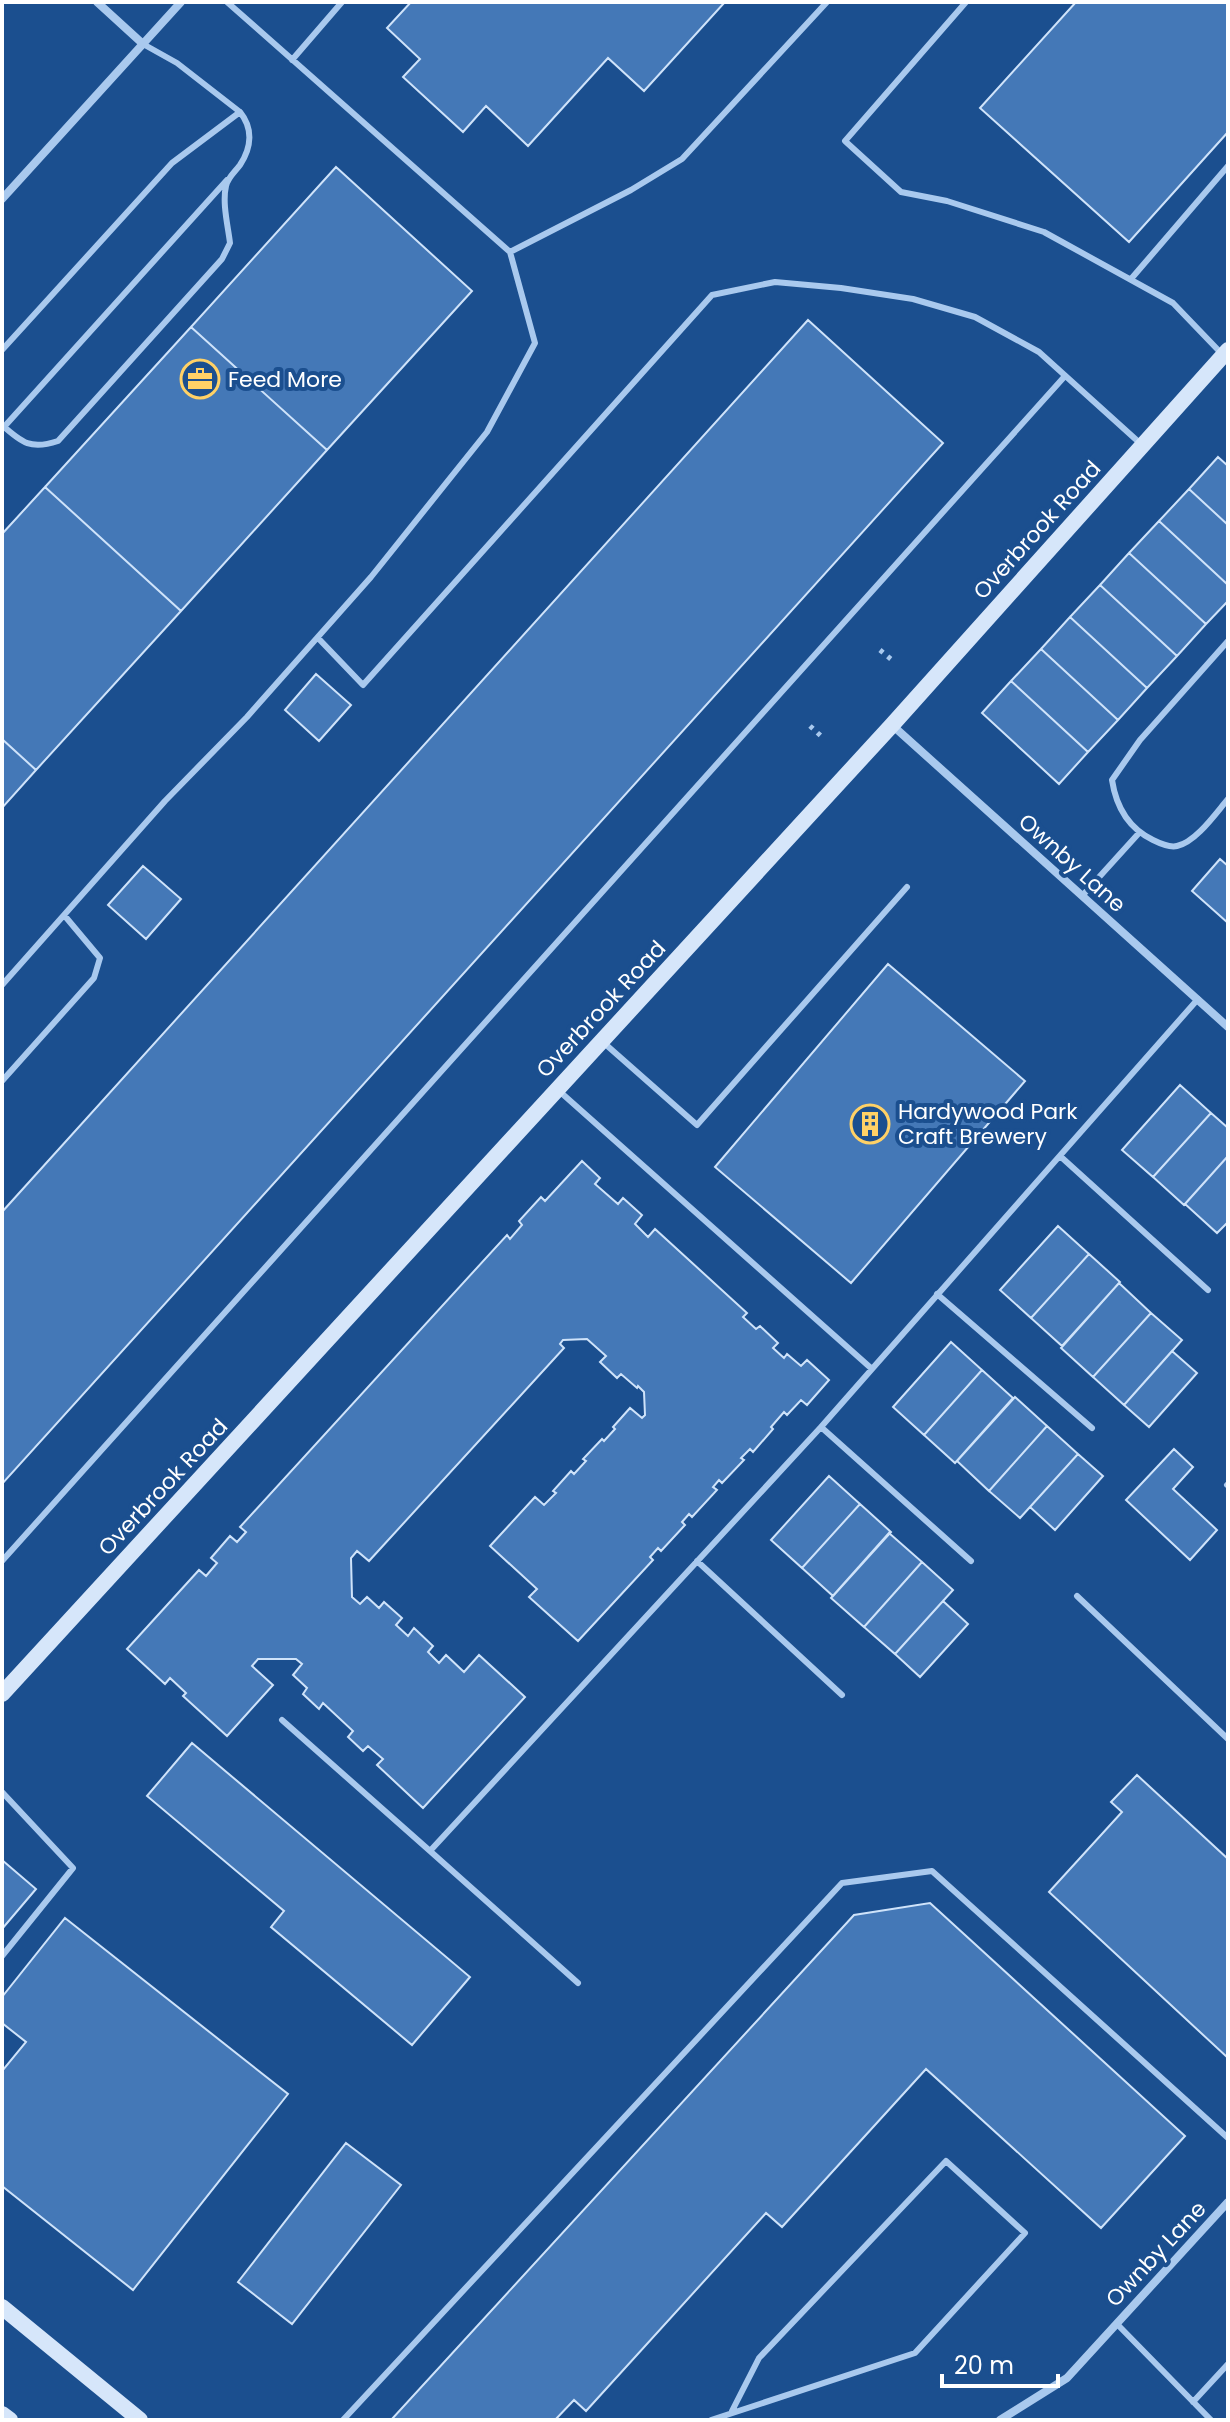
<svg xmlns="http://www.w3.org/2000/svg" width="1230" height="2422" viewBox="0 0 1230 2422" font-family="Poppins,sans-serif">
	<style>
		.building { fill: #4478b7; stroke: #cfe3fa; stroke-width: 2 }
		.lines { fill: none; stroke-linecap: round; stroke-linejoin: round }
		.path { stroke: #a9c9ee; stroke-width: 5; stroke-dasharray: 4 6; stroke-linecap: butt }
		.lane { stroke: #a9c9ee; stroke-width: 6 }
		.street { stroke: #a9c9ee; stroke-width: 8 }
		.secondary { stroke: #d6e6fa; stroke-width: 16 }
		.labels { text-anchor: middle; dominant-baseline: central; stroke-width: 8; stroke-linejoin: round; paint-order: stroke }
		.poi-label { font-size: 22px; fill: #fff; stroke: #1b4f8f; text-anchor: start }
		.street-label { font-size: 22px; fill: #fff; stroke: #1b4f8f }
	</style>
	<rect width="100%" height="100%" fill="#1b4f8f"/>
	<!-- building -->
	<path class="building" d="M411,2H725L644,91L608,58L528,146L486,106L463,132L403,77L420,59L387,28Z
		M1076,2H1228V132L1129,242L980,108Z
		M336,167L472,291L327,450L191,327Z
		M808,320L943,443L2,1484V1212Z
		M191,327L327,450L181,611L45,487Z
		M1218,457L1228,466V525L1189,489Z
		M45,487L181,611L36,770L2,739V534Z
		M1189,489L1228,525V585L1159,521Z
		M1159,521L1228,585V601L1206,624L1129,553Z
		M1129,553L1206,624L1177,656L1100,585Z
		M1100,585L1177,656L1147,688L1070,617Z
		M1070,617L1147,688L1118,720L1041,649Z
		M1041,649L1118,720L1088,752L1011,681Z
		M316,674L351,705L319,741L285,710Z
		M1011,681L1088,752L1059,784L982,713Z
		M2,739L36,770L2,808Z
		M1220,859L1228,866V923L1192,891Z
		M143,866L181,899L146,939L108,905Z
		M888,964L1025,1081L851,1283L715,1167Z
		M1180,1085L1211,1113L1153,1177L1122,1150Z
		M1211,1113L1228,1128V1156L1184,1205L1153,1177Z
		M1228,1156V1222L1217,1233L1185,1204Z
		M582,1161L600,1178L595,1184L618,1204L623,1198L642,1215L635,1224L648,1237L655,1229L747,1313L743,1317L756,1329L760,1326L778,1343L773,1348L784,1358L787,1354L801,1366L807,1360L829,1380L807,1405L801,1400L787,1415L784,1412L771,1427L773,1429L753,1452L750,1449L741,1458L744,1460L722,1483L719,1480L713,1487L717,1490L692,1517L689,1514L682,1522L685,1525L661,1551L658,1548L650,1557L653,1560L578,1641L529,1597L537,1589L490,1546L535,1497L544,1505L556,1493L553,1491L571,1471L574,1474L586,1461L583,1459L602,1439L604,1441L615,1429L613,1427L630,1408L642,1418L645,1415L644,1392L638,1386L637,1388L621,1374L617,1378L600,1362L606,1356L587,1339L563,1340L560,1344L564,1348L369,1561L357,1551L351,1558L352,1597L360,1604L367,1597L379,1608L384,1602L402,1618L396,1625L408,1636L414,1628L433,1646L428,1652L439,1663L446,1655L464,1672L479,1655L525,1697L423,1808L377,1765L383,1759L368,1746L363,1751L348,1737L353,1731L323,1703L319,1709L303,1694L307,1688L293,1675L302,1664L296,1659H258L252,1666L273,1685L227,1736L183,1696L186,1693L170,1678L165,1684L127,1649L199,1570L206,1576L217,1563L211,1558L230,1536L237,1542L246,1532L240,1527L507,1235L510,1239L522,1225L519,1221L541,1197L545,1201Z
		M1058,1226L1089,1254L1031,1318L1000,1290Z
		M1089,1254L1120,1282L1062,1346L1031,1318Z
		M1119,1283L1151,1313L1093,1377L1061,1348Z
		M1151,1313L1182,1340L1124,1405L1093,1377Z
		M951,1342L982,1370L924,1435L893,1407Z
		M1172,1351L1197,1373L1149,1427L1124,1405Z
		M982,1370L1013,1398L955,1463L924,1435Z
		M1015,1397L1047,1426L989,1491L957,1461Z
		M1047,1426L1078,1454L1020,1518L989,1491Z
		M1174,1449L1193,1467L1173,1489L1217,1530L1190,1560L1126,1500Z
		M1078,1454L1103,1476L1055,1530L1030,1507Z
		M829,1476L860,1504L802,1568L771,1540Z
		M860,1504L891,1532L833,1596L802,1568Z
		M889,1533L922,1562L864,1627L831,1598Z
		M922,1562L953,1590L895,1654L864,1627Z
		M943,1601L968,1624L920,1677L895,1654Z
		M192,1743L470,1977L412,2045L271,1927L284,1911L147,1796Z
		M1137,1775L1228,1859V2058L1049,1892L1122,1812L1111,1802Z
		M2,1860L36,1889L2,1929Z
		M930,1903L1185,2136L1101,2228L926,2069L782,2227L766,2213L586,2411L574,2400L555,2420H391L854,1915Z
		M65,1918L288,2094L133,2290L2,2186V2071L26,2042L2,2023V1997Z
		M346,2143L401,2185L292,2324L238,2282Z"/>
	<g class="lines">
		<!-- path -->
		<path class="path" d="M880,650L892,660
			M810,726L821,736"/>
		<!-- lane -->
		<path class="lane" d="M966,2L845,141L901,192L947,201L1044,232L1173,303L1221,353
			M292,60L342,2
			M510,252L631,190L682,159L827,2
			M1131,279L1228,166
			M2,350L172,163L240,112
			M2,425C22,443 31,450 58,441L222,259L230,243C228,226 222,203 226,186C228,177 235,172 240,165C252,147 253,128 240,112L177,63L143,44
			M4,427L227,180
			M318,638L363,685L712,295L775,282L841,288L913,299L975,317L1039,352L1142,445
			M1228,641L1140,740L1112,780C1116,806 1128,828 1153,840C1159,843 1169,848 1177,846C1196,842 1216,813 1228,799
			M1082,896L1139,833
			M2,985L165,801L247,717L371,577L487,432L535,343L510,252L227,2
			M604,1043L697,1125L907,887
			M2,1081L94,978L100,958L64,915
			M558,1090L872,1369L1198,999
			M1060,1156L1208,1290
			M937,1294L1092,1428
			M872,1369L821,1427L971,1561
			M1227,1485L1228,1484
			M2,1561L1065,376
			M697,1561L842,1695
			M1077,1596L1228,1739
			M282,1720L430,1851
			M2,1792L73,1868L2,1956
			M578,1983L430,1851L821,1427
			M1117,2324L1211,2420
			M1193,2402L1228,2364
			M343,2420L842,1883L932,1871L1228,2138
			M711,2420L915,2353L1025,2233L946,2161L759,2358L732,2411"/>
		<!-- street -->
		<path class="street" d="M97,2L143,44
			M2,199L181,2
			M892,725L1228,1027
			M1000,2420L1067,2378L1228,2202"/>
		<!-- secondary -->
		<path class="secondary" d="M2,1694L892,725L1228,350
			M2,2307L140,2420
			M2,2414L10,2420"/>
	</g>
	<!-- icons -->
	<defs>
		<symbol id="office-ring" viewBox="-11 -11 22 22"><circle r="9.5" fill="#1b4f8f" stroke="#ffd166" stroke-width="1.5"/><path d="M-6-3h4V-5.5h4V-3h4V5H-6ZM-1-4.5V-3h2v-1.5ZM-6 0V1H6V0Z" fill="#ffd166"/></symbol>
		<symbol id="building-ring" viewBox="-11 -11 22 22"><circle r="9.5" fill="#1b4f8f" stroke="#ffd166" stroke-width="1.5"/><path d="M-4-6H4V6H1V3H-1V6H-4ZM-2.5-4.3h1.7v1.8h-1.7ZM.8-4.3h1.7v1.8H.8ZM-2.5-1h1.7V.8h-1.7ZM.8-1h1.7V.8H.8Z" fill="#ffd166"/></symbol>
	</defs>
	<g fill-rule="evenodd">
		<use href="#office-ring" x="178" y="357" width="44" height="44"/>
		<use href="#building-ring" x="848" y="1102" width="44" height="44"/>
	</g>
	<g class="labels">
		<!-- poi labels -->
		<g class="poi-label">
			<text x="228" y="379">Feed More</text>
			<text x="898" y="1111">Hardywood Park<tspan x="898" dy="25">Craft Brewery</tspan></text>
		</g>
		<!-- street labels -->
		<g class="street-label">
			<text transform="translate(1037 530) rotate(-48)">Overbrook Road</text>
			<text transform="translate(1072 863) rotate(42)">Ownby Lane</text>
			<text transform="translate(601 1009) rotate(-47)">Overbrook Road</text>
			<text transform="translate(163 1487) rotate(-47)">Overbrook Road</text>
			<text transform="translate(1156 2254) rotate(-47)">Ownby Lane</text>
		</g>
	</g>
	<!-- border -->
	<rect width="1230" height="2422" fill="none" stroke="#ffffff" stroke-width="8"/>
	<!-- scale -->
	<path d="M942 2374v12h116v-12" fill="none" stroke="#ffffff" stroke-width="4"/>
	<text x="954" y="2374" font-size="24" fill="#ffffff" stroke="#1b4f8f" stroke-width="6" paint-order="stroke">20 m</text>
</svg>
